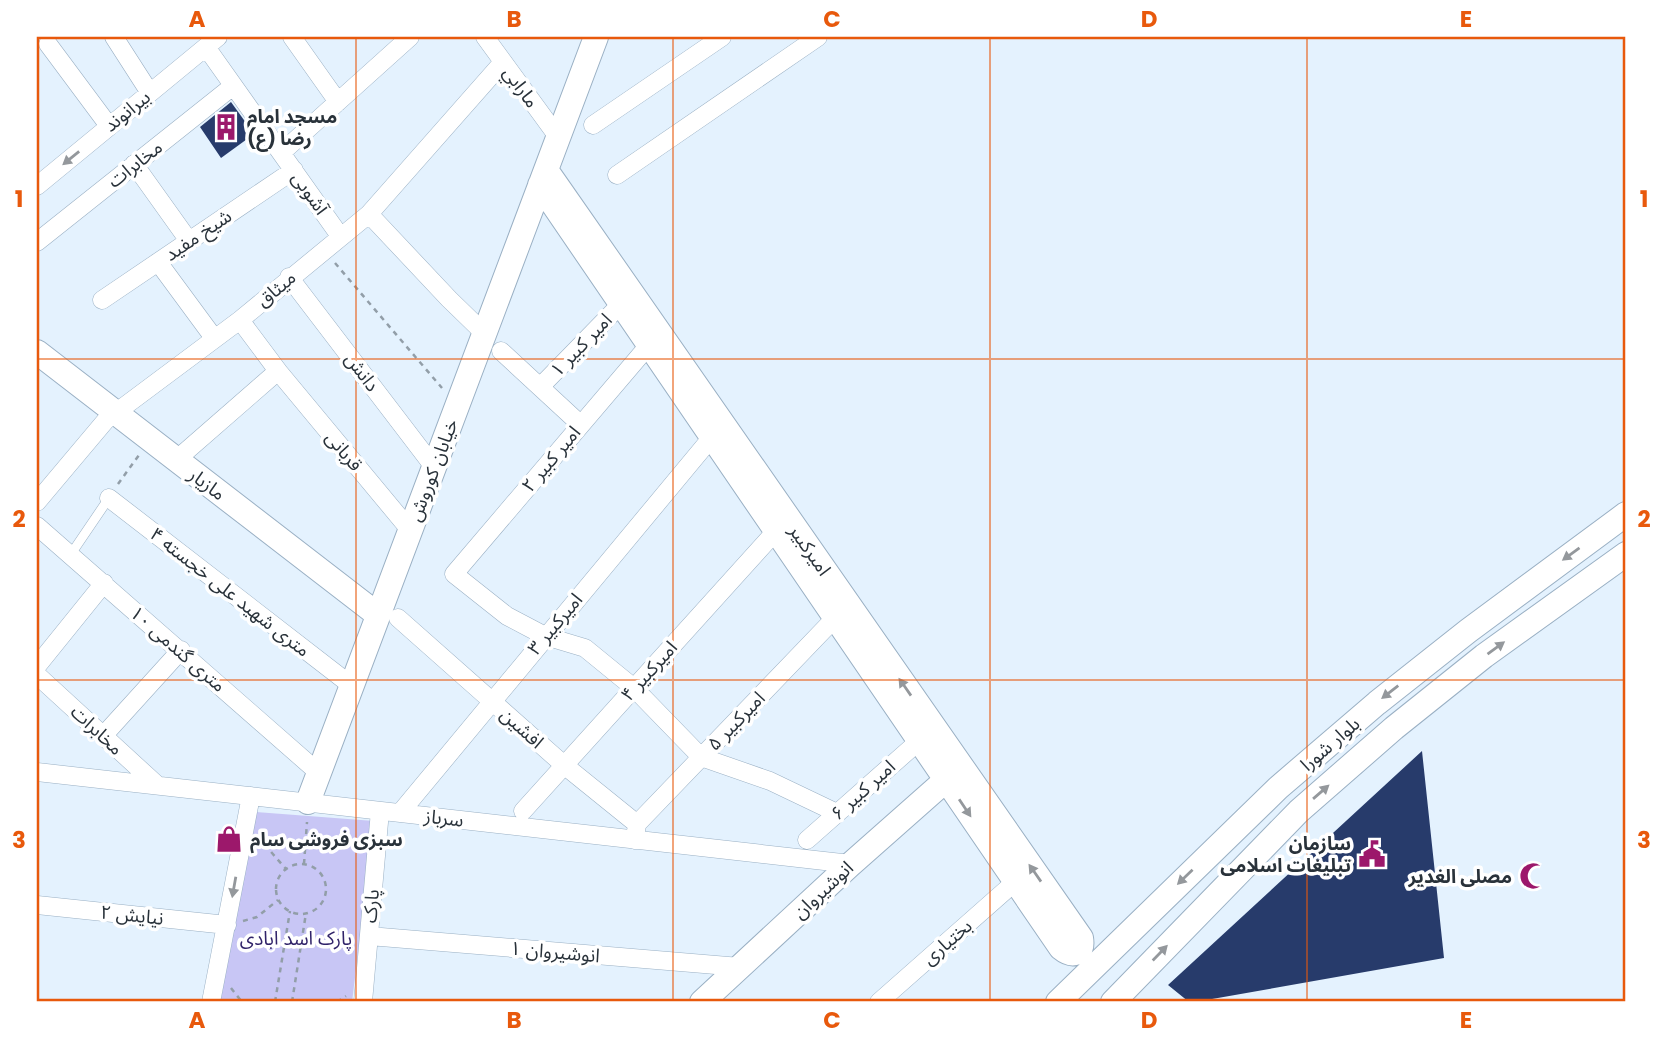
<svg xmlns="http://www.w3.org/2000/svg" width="1663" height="1039" viewBox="0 0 1663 1039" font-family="Poppins,'Noto Sans Arabic',sans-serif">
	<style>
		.green { fill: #c8c6f5 }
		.building { fill: #273b6b }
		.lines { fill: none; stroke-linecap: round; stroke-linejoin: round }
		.lane-casing { stroke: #9ab0c4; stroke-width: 10 }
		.street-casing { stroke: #9ab0c4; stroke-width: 19 }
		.secondary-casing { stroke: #9ab0c4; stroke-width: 26 }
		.path { stroke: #929ea8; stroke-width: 2.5; stroke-dasharray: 5 5; stroke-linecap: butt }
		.lane { stroke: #fff; stroke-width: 9 }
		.street { stroke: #fff; stroke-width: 18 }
		.secondary { stroke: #fff; stroke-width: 24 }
		.oneway { fill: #94989c }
		.grid { fill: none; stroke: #e8590c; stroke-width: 2; stroke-opacity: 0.55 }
		.labels { text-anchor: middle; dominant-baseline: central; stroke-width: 7; stroke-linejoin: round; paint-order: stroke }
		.street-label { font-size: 19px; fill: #29323a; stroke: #fff }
		.poi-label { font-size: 19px; font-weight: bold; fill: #29323a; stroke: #fff; text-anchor: start }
		.park-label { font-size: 19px; fill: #302369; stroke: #fff }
		.neatline { fill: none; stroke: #e8590c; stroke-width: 2.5 }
		.grid-label { font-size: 23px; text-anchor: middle; font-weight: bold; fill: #e8590c }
	</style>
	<rect width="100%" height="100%" fill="#e4f2fe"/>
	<!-- green -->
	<path class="green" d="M256,812L374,821L352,1002H220Z"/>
	<!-- building -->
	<path class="building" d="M231,102L254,134L221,158L200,127Z
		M1422,751L1444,958L1195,1002H1189L1168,985Z"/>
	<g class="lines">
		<defs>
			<path id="lane" d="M71,554L109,498"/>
			<path id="street" d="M114,37L150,93
				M292,37L338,102
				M485,37L558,137
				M48,44L109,126
				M206,47L340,236
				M593,125L722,37
				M281,153L410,37
				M134,164L189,241
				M617,175L818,37
				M37,186L218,37
				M369,214L449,299L484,333
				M37,242L233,86
				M158,262L214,338
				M289,277L434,467
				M102,300L294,170
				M240,320L278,371
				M649,345L454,574L507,616L545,636L585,648L634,688L701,757L770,781L837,813
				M501,351L580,424
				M540,387L621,304
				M176,460L278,371L410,530
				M109,498L352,686
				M37,502L106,420L240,320L369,214L503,62
				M37,526L319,773
				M398,618L564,765L637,824L635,840
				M37,666L104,583
				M37,675L157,785
				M103,736L181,650
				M37,772L851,864
				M523,811L776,531
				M400,813L712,437
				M637,824L835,618
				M807,840L919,741
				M37,905L227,925
				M369,936L740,967
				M211,1002L251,796
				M363,1002L380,811
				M879,1002L1015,882"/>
			<path id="secondary" d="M540,185L1061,948C1072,957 1084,955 1081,938L546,170
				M37,352L378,615
				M308,802L596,37
				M702,1002L851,864L946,780
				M1058,1002L1278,788L1377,703L1468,631L1626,514
				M1113,1002L1299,811L1394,728L1484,656L1626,554"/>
		</defs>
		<!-- lane casing -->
		<use href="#lane" class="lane-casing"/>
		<!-- street casing -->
		<use href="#street" class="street-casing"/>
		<!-- secondary casing -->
		<use href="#secondary" class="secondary-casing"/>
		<!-- path -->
		<path class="path" d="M335,263L442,388
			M118,484L139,455
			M258,837L286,869
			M304,864L307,822
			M276 889a25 25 0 1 1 50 0a25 25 0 1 1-50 0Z
			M243,921L257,917L278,900
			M231,988L242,1002
			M275,1002L290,911
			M292,1002L306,913
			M337,1002L346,996"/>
		<!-- lane -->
		<use href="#lane" class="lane"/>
		<!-- street -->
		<use href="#street" class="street"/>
		<!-- secondary -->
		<use href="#secondary" class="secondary"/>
	</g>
	<!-- one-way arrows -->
	<defs><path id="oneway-solid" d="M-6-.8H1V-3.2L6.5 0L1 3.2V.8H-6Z" transform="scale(1.75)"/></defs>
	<g class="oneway">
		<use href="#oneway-solid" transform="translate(71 158) rotate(141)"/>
		<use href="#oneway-solid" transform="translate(1571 554) rotate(144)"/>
		<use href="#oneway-solid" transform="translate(1496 648) rotate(-36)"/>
		<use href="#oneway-solid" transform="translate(905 687) rotate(-125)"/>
		<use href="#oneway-solid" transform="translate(1390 692) rotate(142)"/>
		<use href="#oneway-solid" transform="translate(1321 792) rotate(-41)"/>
		<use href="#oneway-solid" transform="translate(965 808) rotate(56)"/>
		<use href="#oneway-solid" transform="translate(1035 873) rotate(-125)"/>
		<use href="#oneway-solid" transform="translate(1185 877) rotate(136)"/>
		<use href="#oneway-solid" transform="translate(234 887) rotate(100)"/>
		<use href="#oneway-solid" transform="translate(1160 953) rotate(-46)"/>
	</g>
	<!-- grid -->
	<path class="grid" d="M356,37V1002M673,37V1002M990,37V1002M1307,37V1002M37,359H1626M37,680H1626"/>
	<!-- icons -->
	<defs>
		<symbol id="building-bare" viewBox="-9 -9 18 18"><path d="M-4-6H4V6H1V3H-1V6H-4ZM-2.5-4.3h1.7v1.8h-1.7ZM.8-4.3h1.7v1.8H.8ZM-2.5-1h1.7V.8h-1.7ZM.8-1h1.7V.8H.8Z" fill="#9c186b" stroke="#fff" stroke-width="2.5" paint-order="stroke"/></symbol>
		<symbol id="shop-bare" viewBox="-9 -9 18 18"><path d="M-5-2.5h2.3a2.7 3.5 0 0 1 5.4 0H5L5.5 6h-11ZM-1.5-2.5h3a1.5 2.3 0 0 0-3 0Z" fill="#9c186b" stroke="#fff" stroke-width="2.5" paint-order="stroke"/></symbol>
		<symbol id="civic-bare" viewBox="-9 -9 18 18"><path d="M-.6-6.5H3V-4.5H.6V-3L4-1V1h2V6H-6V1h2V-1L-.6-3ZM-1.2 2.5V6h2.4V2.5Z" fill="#9c186b" stroke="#fff" stroke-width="2.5" paint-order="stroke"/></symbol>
		<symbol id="mosque-bare" viewBox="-9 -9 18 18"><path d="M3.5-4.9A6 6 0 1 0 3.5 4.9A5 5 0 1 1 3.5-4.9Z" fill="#9c186b" stroke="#fff" stroke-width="2.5" paint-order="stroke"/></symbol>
	</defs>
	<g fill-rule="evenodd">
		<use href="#building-bare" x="207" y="108" width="38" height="38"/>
		<use href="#shop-bare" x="210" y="820" width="38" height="38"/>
		<use href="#civic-bare" x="1353" y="835" width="38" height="38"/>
		<use href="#mosque-bare" x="1514" y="857" width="38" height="38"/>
	</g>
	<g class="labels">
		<!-- street labels -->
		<g class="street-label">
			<text transform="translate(521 87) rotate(54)">مارابي</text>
			<text transform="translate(127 111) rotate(-39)">بیرانوند</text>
			<text transform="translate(135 164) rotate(-38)">مخابرات</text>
			<text transform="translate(310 193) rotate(55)">آشوبی</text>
			<text transform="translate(198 235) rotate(-34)">شیخ مفید</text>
			<text transform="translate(276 289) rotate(-40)">میثاق</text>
			<text transform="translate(581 345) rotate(-46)">امیر کبیر ۱</text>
			<text transform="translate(362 372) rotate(53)">دانش</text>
			<text transform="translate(344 451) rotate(50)">قربانی</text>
			<text transform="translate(551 459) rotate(-50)">امیر کبیر ۲</text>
			<text transform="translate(433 470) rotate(-69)">خیابان کوروش</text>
			<text transform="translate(207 484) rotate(37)">مازیار</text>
			<text transform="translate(810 550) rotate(55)">امیرکبیر</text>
			<text transform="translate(230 592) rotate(38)">۴ متری شهید علی خجسته</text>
			<text transform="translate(555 624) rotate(-50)">امیرکبیر ۳</text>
			<text transform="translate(178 649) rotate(41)">۱۰ متری گندمی</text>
			<text transform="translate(649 671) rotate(-48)">امیرکبیر ۴</text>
			<text transform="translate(736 721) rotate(-46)">امیرکبیر ۵</text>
			<text transform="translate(522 728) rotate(42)">افشین</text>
			<text transform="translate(97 730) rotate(43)">مخابرات</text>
			<text transform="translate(1330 744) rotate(-41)">بلوار شورا</text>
			<text transform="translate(863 790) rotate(-42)">امیر کبیر ۶</text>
			<text transform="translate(444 818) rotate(7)">سرباز</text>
			<text transform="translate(823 890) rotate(-43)">انوشیروان</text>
			<text transform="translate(371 906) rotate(-85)">پارک</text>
			<text transform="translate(132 915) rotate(6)">نیایش ۲</text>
			<text transform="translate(947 942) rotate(-41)">بختیاری</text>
			<text transform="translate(555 952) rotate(5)">انوشیروان ۱</text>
		</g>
		<!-- poi labels -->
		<g class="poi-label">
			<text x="247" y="116">مسجد امام<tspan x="247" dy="22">رضا (ع)</tspan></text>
			<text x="250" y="839">سبزی فروشی سام</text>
			<text x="1351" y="843" text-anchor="end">سازمان<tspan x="1351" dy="22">تبلیغات اسلامی</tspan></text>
			<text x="1512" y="876" text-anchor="end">مصلی الغدیر</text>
		</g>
		<!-- park labels -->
		<g class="park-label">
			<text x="296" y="938">پارک اسد ابادی</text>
		</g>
	</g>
	<!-- border -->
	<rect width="1663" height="1039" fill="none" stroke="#ffffff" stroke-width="77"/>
	<rect x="38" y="38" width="1586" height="962" class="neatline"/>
	<g class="grid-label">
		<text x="197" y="27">A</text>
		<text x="514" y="27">B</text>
		<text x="832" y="27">C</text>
		<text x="1149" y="27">D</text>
		<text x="1466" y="27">E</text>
		<text x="19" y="207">1</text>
		<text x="1644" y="207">1</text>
		<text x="19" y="527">2</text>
		<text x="1644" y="527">2</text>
		<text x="19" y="848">3</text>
		<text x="1644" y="848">3</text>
		<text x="197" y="1028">A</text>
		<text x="514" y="1028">B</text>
		<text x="832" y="1028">C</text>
		<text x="1149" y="1028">D</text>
		<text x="1466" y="1028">E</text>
	</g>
</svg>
